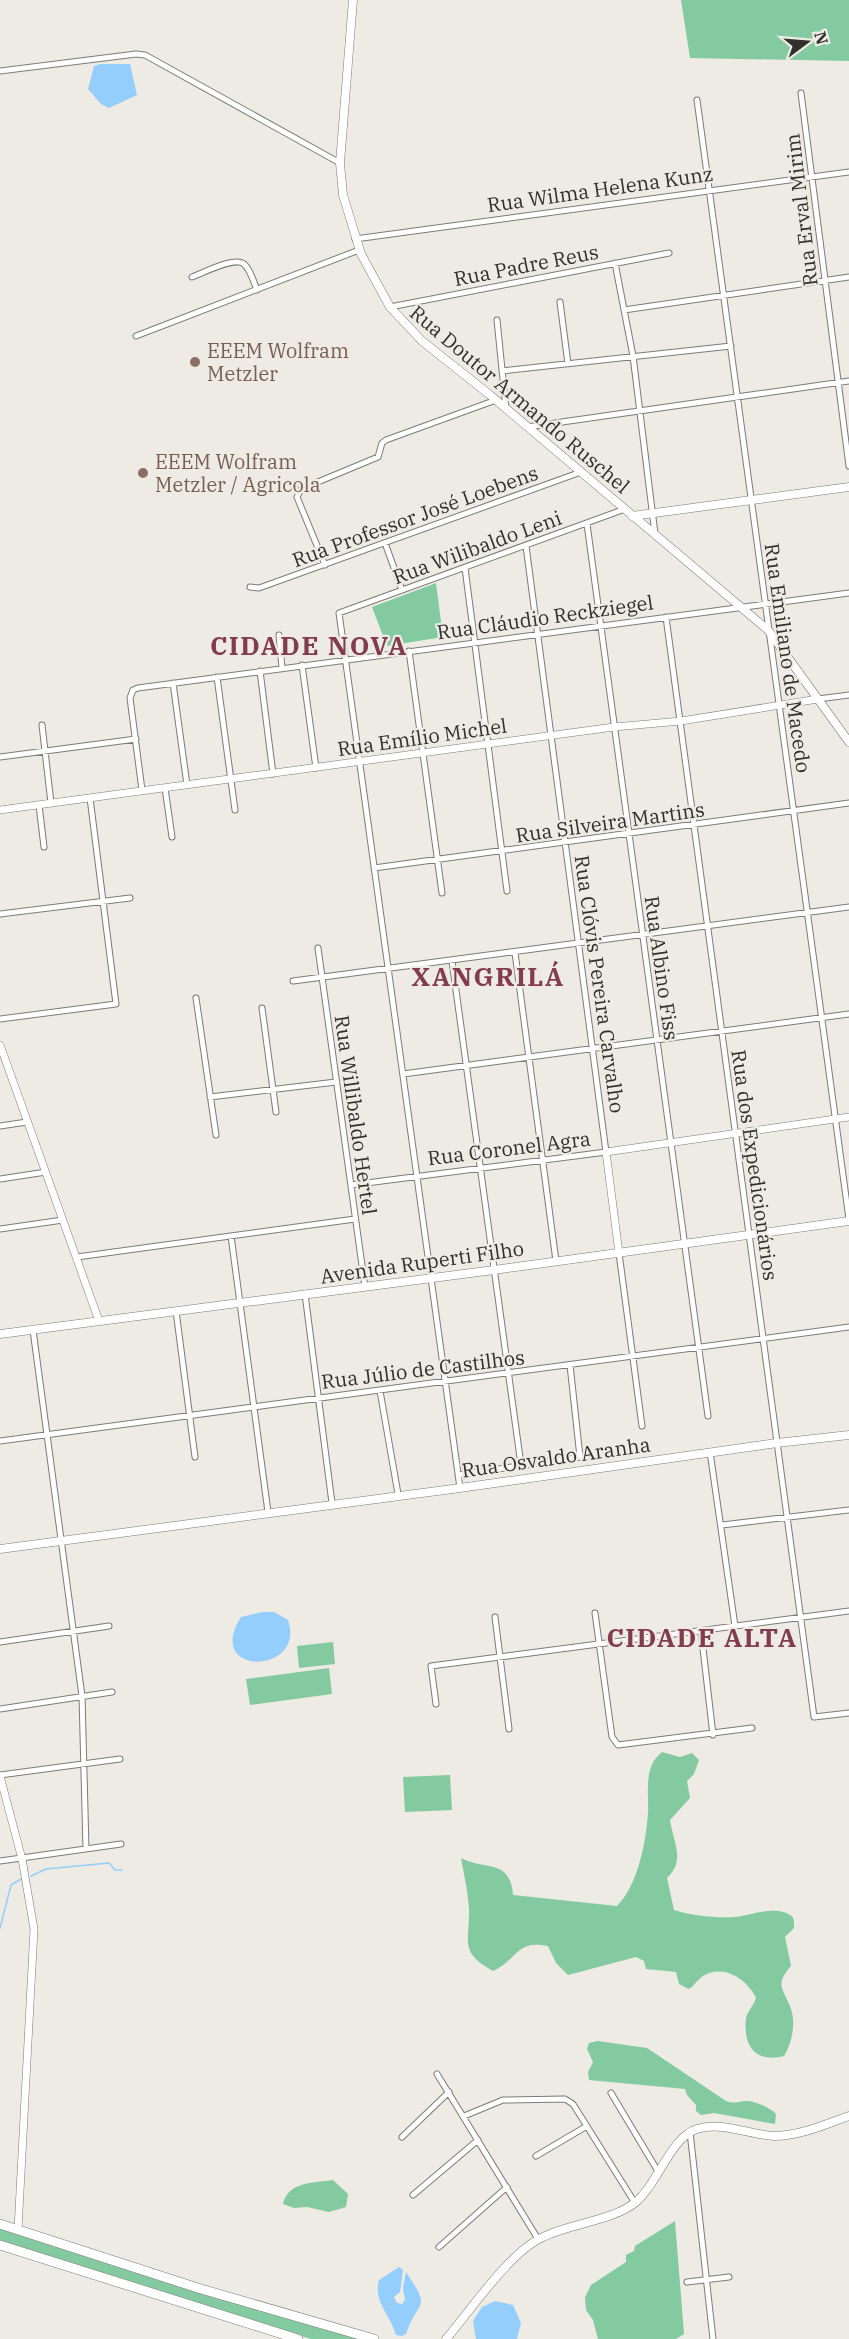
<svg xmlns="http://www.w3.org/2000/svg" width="849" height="2339" viewBox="0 0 849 2339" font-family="'IBM Plex Serif',serif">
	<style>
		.green { fill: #84caa0 }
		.water { fill: #94cefc }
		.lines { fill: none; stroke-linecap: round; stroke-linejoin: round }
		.stream { stroke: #94cefc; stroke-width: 1.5 }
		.minor-casing { stroke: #7c7b75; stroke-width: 7 }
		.tertiary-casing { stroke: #7c7b75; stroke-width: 8 }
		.secondary-casing { stroke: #7c7b75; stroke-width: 9 }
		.trunk-casing { stroke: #7c7b75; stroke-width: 10 }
		.minor { stroke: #fff; stroke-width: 5 }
		.tertiary { stroke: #fff; stroke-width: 7 }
		.secondary { stroke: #fff; stroke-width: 8 }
		.trunk { stroke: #fff; stroke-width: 9 }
		.education-dot { fill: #8d6e63; stroke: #edebe4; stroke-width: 2 }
		.labels { text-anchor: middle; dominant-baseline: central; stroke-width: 4.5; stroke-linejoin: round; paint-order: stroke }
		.street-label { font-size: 20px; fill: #30302d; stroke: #edebe4 }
		.education-label { font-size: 20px; fill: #785e54; stroke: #edebe4; text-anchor: start }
		.district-label { font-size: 26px; font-weight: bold; letter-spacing: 1.5px; fill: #833c4e; stroke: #edebe4 }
	</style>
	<rect width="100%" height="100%" fill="#edebe4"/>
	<!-- green -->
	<path class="green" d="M681,0H849V61L690,58Z
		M436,583L443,637L387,646L372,607Z
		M333,1642L335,1664L299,1668L297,1646Z
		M329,1668L332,1694L250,1705L246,1679Z
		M662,1752L680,1757L692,1753L699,1760L694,1774L687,1781L690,1798L670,1820C673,1842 686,1860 667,1878L674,1910C693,1916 715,1918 735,1917C751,1915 776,1905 790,1915C795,1918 794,1923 794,1928L785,1937L791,1966C773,1986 785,1990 791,2009C796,2024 792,2043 784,2056C756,2063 743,2047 746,2019C746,2013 754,2005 756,1998C748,1980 724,1963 703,1976C698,1979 694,1986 689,1989L679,1984L676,1972L646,1969L644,1961L636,1957L568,1975L556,1963L548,1946C515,1939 517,1961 493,1971C458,1952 470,1941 469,1909C468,1891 464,1875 461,1858C486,1871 510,1858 513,1895L617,1906C638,1885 646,1842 648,1813C649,1792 643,1767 662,1752Z
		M450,1775L452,1810L405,1812L403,1777Z
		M598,2041L647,2048L726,2101C734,2104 737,2102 745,2101C754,2100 771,2108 776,2114L775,2124L714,2113L701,2115L696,2111V2105L687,2095L685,2089L589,2080L588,2072L593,2062L587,2049L589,2043Z
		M333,2180L348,2194L346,2207L329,2212L307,2207L294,2208L283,2204C288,2181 315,2183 333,2180Z
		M675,2221L684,2334L676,2339H598L593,2320L586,2310L585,2297L591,2285L626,2262V2255L634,2251L635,2246Z
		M0,2227L366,2339H311L288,2332L0,2241Z"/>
	<!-- water -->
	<path class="water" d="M100,64H130L137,95L109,108L101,104L88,89L94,66Z
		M262,1612H274L288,1620C307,1675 203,1677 241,1617Z
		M399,2267L403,2270L400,2292L394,2297L397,2303L402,2304L405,2300L403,2288L406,2272C432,2311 419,2297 406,2334L402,2336L396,2335C390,2314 373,2302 379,2280Z
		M495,2301L513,2305L521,2323L517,2339H476L473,2321L482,2307Z"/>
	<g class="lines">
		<!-- stream -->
		<path class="stream" d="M31,1876L46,1869L109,1863L115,1870H122
			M0,1928L11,1885L21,1879"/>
		<defs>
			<path id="minor" d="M0,71L136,54L145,55L340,163
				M801,93L849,466
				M697,100L849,1219
				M355,239L849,172
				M615,263L633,356L655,534
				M192,277C203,273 235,256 244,264C250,269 254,282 257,290
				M560,302L568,364
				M390,307L669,253
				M624,310L849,277
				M497,320L506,409
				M136,336L359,250
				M502,371L731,346
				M527,427L849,381
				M587,524L708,1416
				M385,543L402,590
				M325,565L297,497L301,489L378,457L382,443L386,440L496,400
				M465,568L507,891
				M250,587L259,588L581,472
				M666,617L814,1717L849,1713
				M279,635L282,668
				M409,651L442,893
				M302,665L316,768
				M260,671L273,774
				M217,677L235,810
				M173,683L187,785
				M818,699L849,695
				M42,725L51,803
				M0,757L136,739
				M165,788L172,837
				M142,790L130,698L133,690L138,688L849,593
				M39,805L44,847
				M374,868L849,803
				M0,914L130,898
				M318,948L365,1287
				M515,953L556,1261
				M452,961L521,1465
				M293,981L849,907
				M196,998L216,1135
				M262,1008L276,1112
				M0,1019L116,1004L90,798
				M403,1074L849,1014
				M210,1097L336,1082
				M0,1126L27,1122
				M0,1179L46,1172
				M351,1185L606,1152L526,546
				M0,1229L63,1220
				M231,1236L268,1512
				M619,1253L642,1426
				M77,1257L355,1219
				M305,1294L332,1503
				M176,1311L195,1457
				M33,1330L82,1696L86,1849
				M380,1391L398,1494
				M0,1441L849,1327
				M710,1452L735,1626
				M458,1475L580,1457L570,1365
				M460,1488L339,613L625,509
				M722,1525L849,1510
				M595,1613L612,1737L618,1745L752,1728
				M495,1617L509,1729
				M701,1631L713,1735
				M0,1642L109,1626
				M436,1704L431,1666L849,1611
				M0,1709L112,1692
				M0,1775L120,1759
				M0,1861L121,1844
				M437,2074L538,2239
				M611,2093L659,2173
				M464,2116L503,2100L565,2099L573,2104L635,2203
				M690,2132L713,2339
				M402,2137L449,2092
				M536,2156L587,2126
				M413,2195L478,2140
				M439,2247L507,2187
				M687,2282L729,2277"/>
			<path id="tertiary" d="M0,810L614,727L681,721L818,699
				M0,1045L99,1321
				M619,1253L606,1152L849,1117
				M0,1776L22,1859L34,1929L18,2229"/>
			<path id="secondary" d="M353,0L340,163L343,195L361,254L390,307L422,341L490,395L768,630L849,742
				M632,516L849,487
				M0,1334L494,1270L849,1221
				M0,1549L460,1488L777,1443L849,1435
				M446,2339C470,2311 508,2255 539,2239C567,2223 613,2222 637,2201C658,2183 671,2137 697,2129C722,2121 750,2135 774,2136C800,2136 826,2124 849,2116"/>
			<path id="trunk" d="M0,2224L201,2289L374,2339
				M0,2245L298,2339"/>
		</defs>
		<!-- minor casing -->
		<use href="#minor" class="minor-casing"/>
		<!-- tertiary casing -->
		<use href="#tertiary" class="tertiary-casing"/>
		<!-- secondary casing -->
		<use href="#secondary" class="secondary-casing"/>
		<!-- trunk casing -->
		<use href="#trunk" class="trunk-casing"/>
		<!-- minor -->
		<use href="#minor" class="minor"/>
		<!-- tertiary -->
		<use href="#tertiary" class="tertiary"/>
		<!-- secondary -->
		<use href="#secondary" class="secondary"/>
		<!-- trunk -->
		<use href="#trunk" class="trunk"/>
	</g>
	<!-- markers -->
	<g class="education-dot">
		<circle cx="195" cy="362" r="6"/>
		<circle cx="143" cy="473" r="6"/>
	</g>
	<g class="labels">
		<!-- street labels -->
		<g class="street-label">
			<text transform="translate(600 189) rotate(-8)">Rua Wilma Helena Kunz</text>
			<text transform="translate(801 210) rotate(-97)">Rua Erval Mirim</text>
			<text transform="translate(526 265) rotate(-11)">Rua Padre Reus</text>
			<text transform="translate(520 399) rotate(40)">Rua Doutor Armando Ruschel</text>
			<text transform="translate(415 516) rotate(-20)">Rua Professor José Loebens</text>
			<text transform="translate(477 547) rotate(-20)">Rua Wilibaldo Leni</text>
			<text transform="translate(545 617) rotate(-8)">Rua Cláudio Reckziegel</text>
			<text transform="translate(788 658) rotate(82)">Rua Emiliano de Macedo</text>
			<text transform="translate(422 737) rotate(-8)">Rua Emílio Michel</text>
			<text transform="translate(610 822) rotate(-8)">Rua Silveira Martins</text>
			<text transform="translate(662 968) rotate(82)">Rua Albino Fiss</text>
			<text transform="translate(600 984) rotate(82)">Rua Clóvis Pereira Carvalho</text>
			<text transform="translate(356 1115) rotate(82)">Rua Willibaldo Hertel</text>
			<text transform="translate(509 1148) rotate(-7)">Rua Coronel Agra</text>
			<text transform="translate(755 1165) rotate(82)">Rua dos Expedicionários</text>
			<text transform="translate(422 1262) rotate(-8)">Avenida Ruperti Filho</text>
			<text transform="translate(423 1369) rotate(-7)">Rua Júlio de Castilhos</text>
			<text transform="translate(556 1457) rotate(-8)">Rua Osvaldo Aranha</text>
		</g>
		<!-- education labels -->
		<g class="education-label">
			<text x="207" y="350">EEEM Wolfram<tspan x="207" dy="23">Metzler</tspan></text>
			<text x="155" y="461">EEEM Wolfram<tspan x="155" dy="23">Metzler / Agricola</tspan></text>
		</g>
		<!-- district labels -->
		<g class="district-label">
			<text x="309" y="645">CIDADE NOVA</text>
			<text x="488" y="976">XANGRILÁ</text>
			<text x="702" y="1637">CIDADE ALTA</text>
		</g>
	</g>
	<!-- north arrow -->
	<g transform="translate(807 42) rotate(74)" stroke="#edebe4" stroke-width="4.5" paint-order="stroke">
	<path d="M0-4.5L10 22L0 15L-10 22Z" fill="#30302d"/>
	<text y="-9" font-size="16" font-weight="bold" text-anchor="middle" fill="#30302d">N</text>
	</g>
</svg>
